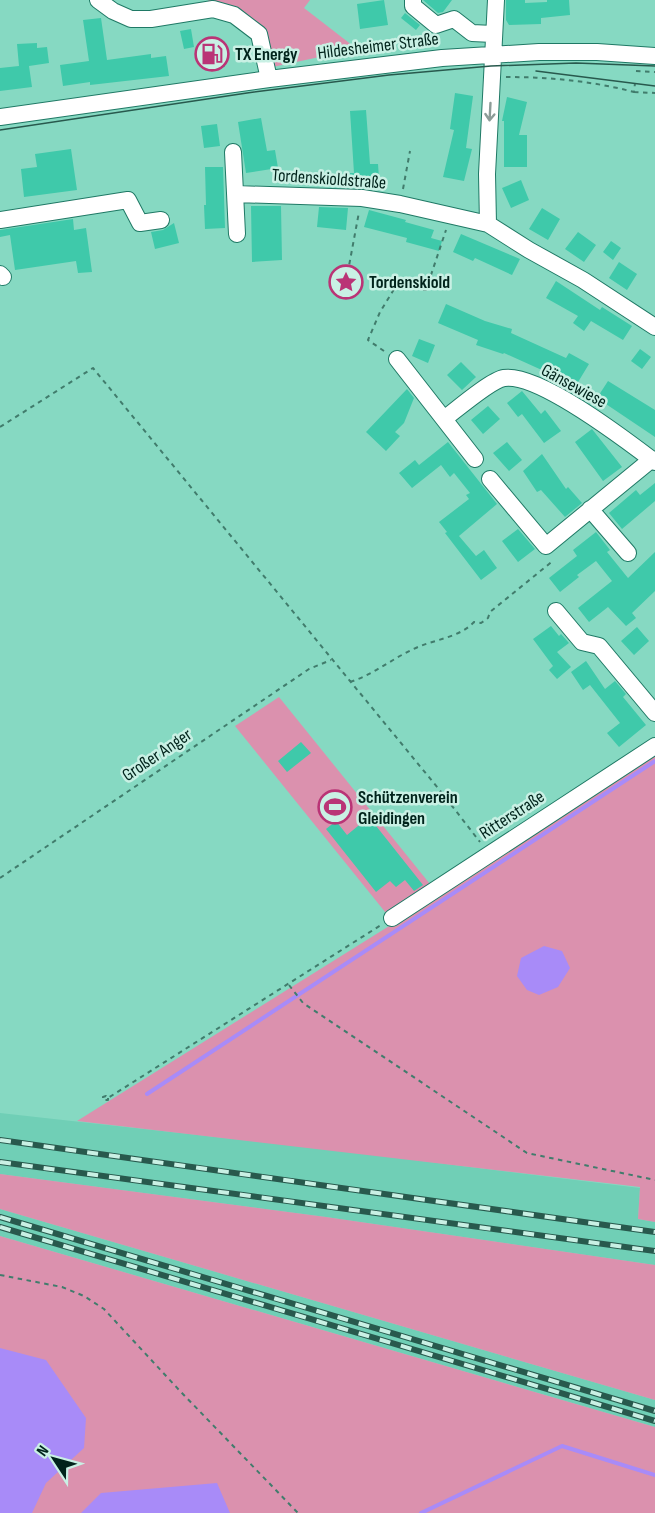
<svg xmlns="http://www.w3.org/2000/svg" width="655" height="1513" viewBox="0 0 655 1513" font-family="'Sofia Sans Condensed',sans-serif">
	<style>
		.built { fill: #70cfb6 }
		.green { fill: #db91ae }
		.water { fill: #a88bf8 }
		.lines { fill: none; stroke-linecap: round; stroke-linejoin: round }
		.stream { stroke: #a88bf8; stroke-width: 4 }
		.building { fill: #3fc9aa }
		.minor-casing { stroke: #1f7965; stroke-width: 18 }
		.path { stroke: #417c6c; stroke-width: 2; stroke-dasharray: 4.5 4.5; stroke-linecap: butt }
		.minor { stroke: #fff; stroke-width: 16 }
		.tram { stroke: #28594d; stroke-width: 1.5 }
		.rail-casing { stroke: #28594d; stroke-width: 6 }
		.rail { stroke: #c9f0e4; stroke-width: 4; stroke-dasharray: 11; stroke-linecap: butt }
		.oneway { stroke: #8c9c98 }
		.labels { text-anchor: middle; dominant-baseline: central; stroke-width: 5; stroke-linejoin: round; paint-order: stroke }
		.street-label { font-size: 18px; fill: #00231b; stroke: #c9f0e4 }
		.poi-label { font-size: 18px; font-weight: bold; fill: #00231b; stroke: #c9f0e4; text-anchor: start }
	</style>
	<rect width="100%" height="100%" fill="#86d9c2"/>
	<!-- built -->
	<path class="built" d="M0,1113L333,1150L640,1188L638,1219L655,1222V1265L326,1217L0,1174Z
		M0,1209L655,1400V1427L0,1236Z"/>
	<!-- green -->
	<path class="green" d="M208,0H310L304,8L357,49L268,68L259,34L213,9Z
		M279,697L434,889L655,746V1222L638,1219L640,1187L77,1121L394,923L235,726Z
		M0,1174L326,1217L655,1265V1400L0,1209Z
		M0,1236L655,1427V1513H0Z"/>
	<!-- water -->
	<path class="water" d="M544,946L562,951L570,968L558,987L539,995L527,990L517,976L521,958Z
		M0,1348L46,1360L86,1418L84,1448L46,1483L32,1513H0Z
		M217,1483L230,1513H81L101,1493Z"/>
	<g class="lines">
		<!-- stream -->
		<path class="stream" d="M147,1094L655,761
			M421,1513L562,1446L655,1475"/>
	</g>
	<!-- building -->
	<path class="building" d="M384,0L388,25L360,29L357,4Z
		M423,0H452L443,12L438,13Z
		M506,0H525V3L547,2V0H569L570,15L541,18V24L509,25L506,20Z
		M405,13L420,25L416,30L401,18Z
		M101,18L107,60L151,54V58L166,56L169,76L90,85V82L63,86L60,65L89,61L83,20Z
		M191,29L194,47L184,49L180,31Z
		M222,42L225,67L208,70L204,45Z
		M37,43V48L47,47L49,63L29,66L32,87L0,91V68L19,66L17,44Z
		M455,93L473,96L466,148L472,149L464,181L443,177L454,130L450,129Z
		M507,97L527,102L519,135H527V167H504V121H502Z
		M366,110L370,164H378L379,178H371V185L351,186L350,173H354L350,111Z
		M261,118L267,151L275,150L278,168L246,173L238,122Z
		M217,124L220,146L204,148L201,126Z
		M71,149L77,190L24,197L21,169L37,167L35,154Z
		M205,167H223L225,228L205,229L204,205H206Z
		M521,180L529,200L511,208L502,188Z
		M251,206H281L282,260L252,262Z
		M319,207L348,208L346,230L317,227Z
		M542,208L560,219L548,240L529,229Z
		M369,210L406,220L405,222L434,230L431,238L442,241L439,251L406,242L407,238L364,227Z
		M73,219L74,230L86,228L92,272L78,273L76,261L15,270L10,235L0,237V230Z
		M174,223L179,243L155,249L151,232L163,230Z
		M578,232L596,245L584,262L565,249Z
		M461,234L520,259L512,275L475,258L473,261L453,252Z
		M611,241L621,248L613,260L603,252Z
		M619,262L637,274L627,290L609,278Z
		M556,281L600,310L602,307L632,326L623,340L591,321L584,331L573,323L578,316L546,298Z
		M446,304L485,321L512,329L511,333L566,358L569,353L589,364L572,392L561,386L567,376L546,365L544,371L504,353L503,354L476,345L478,340L438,323Z
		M419,339L435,345L428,363L412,356Z
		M640,349L651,357L642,369L631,361Z
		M461,362L476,377L462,390L447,375Z
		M608,381L655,410V437L597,398Z
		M407,389L414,398L404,423L395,432L400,436L386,451L366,432Z
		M522,391L541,414L545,410L561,431L544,443L522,414L518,417L507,403Z
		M488,406L500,419L483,434L471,420Z
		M592,429L622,467L603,481L575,442Z
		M448,442L497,504L459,536L476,556L484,550L497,568L481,580L445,533L447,532L439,522L469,499L466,495L470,493L454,473L450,477L441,465L412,488L399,473L415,460L419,465Z
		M507,442L522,460L509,471L493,453Z
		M542,454L566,489L568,487L582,503L565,517L541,490L537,492L523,471Z
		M655,483V501L622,529L609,513L636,490L640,495Z
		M518,529L535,549L518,562L502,541Z
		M596,532L610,550L607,552L628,578L655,552V591L632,613L636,618L626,626L608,607L589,622L578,608L612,581L596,561L577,575L579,577L560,592L549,578L577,556L573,550Z
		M551,626L559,636L561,634L569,643L557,652L571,667L557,679L549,670L553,666L533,639Z
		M637,627L649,641L634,655L621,641Z
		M586,661L605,689L615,681L626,694L623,697L646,725L619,747L607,733L620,723L590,685L583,690L571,672Z
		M301,742L311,753L287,772L278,761Z
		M369,817L423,885L414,891L405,880L396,887L390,881L376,892L326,829L336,821L347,835Z"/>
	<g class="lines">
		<defs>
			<path id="minor" d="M98,0L113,11L131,19H151L213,9L234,15L259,34L269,79
				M413,0V6L436,25L454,19L472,33L493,34
				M0,117L269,79L442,58L539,52H597L655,56
				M233,152L237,234
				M236,194L362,198L400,204L488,224L529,250L583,280L655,327
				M0,220L128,200L140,223L161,220
				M488,224L487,174L496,0
				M0,274L3,277
				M397,359L475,459
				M444,419C456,410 491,380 504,378C539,373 626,440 655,462
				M490,479L546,546L652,459
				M590,509L628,553
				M556,611L582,642L599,646L655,713
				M392,918L655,746"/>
		</defs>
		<!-- minor casing -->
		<use href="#minor" class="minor-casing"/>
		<!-- path -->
		<path class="path" d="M636,71L655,72
			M506,77C549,77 592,81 634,92L635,83
			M634,92L655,93
			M403,189L410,151
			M346,282L359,212
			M384,351L368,340L380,312L396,286L426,290L446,230
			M0,427L93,368L442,793L480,842
			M350,682C375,674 394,657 418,647C437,639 460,637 474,622L481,623L488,618L490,612L554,560
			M0,878L309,669L331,660
			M289,985L303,1003L527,1153L655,1180
			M108,1098V1100H103V1097L106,1096L108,1098L381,925
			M0,1275L62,1287L84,1296L104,1309L180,1391L298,1513"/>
		<!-- minor -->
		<use href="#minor" class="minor"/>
		<!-- tram -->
		<path class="tram" d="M536,71L655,86
			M0,130L247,93L389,75L491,66L576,63L655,66"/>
		<defs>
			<path id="rail" d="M0,1140L655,1232
				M0,1162L655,1251
				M0,1217L655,1411
				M0,1227L655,1421"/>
		</defs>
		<!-- rail casing -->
		<use href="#rail" class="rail-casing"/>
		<!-- rail -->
		<use href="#rail" class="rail"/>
	</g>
	<!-- one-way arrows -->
	<defs><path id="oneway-shaft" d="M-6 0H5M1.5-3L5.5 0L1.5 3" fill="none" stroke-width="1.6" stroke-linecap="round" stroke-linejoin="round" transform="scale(1.5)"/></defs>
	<use class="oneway" href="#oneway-shaft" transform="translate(490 112) rotate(93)"/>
	<!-- icons -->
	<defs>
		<symbol id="fuel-ring" viewBox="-11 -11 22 22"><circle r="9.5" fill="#c9f0e4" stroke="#ba3476" stroke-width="1.5"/><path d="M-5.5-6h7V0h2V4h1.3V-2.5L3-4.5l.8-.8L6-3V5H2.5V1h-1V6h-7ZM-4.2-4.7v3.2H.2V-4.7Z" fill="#ba3476"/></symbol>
		<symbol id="sight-ring" viewBox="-11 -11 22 22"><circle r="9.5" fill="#c9f0e4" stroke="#ba3476" stroke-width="1.5"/><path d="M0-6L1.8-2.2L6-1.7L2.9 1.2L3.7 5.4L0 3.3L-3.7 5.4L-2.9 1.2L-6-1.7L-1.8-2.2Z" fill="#ba3476"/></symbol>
		<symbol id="stadium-ring" viewBox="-11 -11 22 22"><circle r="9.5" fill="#c9f0e4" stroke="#ba3476" stroke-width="1.5"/><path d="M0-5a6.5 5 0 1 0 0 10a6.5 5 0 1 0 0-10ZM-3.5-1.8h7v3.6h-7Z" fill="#ba3476"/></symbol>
	</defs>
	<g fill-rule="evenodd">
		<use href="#fuel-ring" x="193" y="35" width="38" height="38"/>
		<use href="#sight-ring" x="327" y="263" width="38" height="38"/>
		<use href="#stadium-ring" x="316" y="788" width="38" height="38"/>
	</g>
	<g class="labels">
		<!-- street labels -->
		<g class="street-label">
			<text transform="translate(378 46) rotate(-7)">Hildesheimer Straße</text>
			<text transform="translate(329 179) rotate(4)">Tordenskioldstraße</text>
			<text transform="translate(574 386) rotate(29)">Gänsewiese</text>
			<text transform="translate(157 755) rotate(-34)">Großer Anger</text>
			<text transform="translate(512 815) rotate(-33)">Ritterstraße</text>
		</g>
		<!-- poi labels -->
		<g class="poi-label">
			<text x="235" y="54">TX Energy</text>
			<text x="369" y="282">Tordenskiold</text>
			<text x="358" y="797">Schützenverein<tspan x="358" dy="21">Gleidingen</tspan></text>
		</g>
	</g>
	<!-- north arrow -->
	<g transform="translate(54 1459) rotate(306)" stroke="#c9f0e4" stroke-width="4.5" paint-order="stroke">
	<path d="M0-4.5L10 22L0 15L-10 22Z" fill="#00231b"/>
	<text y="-9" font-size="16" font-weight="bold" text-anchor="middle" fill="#00231b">N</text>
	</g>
</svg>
